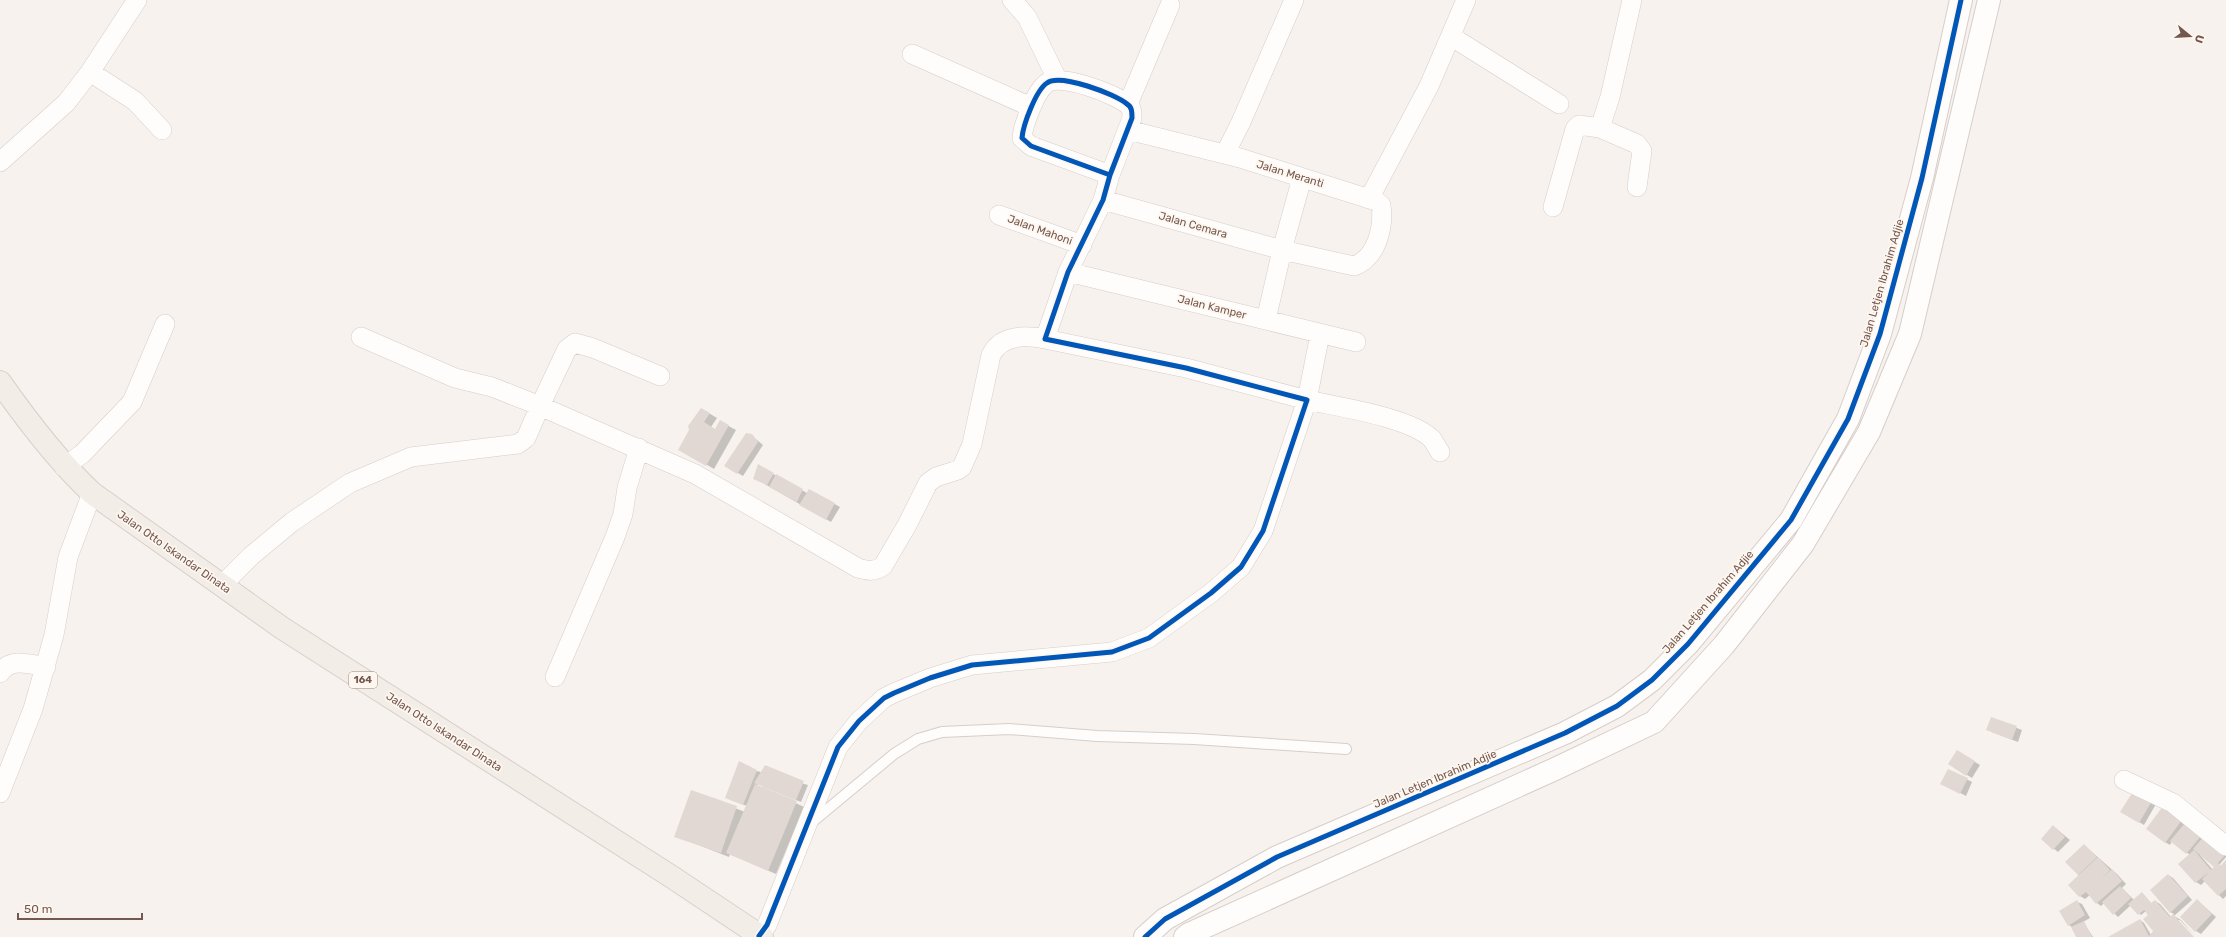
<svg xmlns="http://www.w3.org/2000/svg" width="2226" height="937" viewBox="0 0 2226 937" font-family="Rubik,sans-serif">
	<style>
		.shadow { fill: #0003; fill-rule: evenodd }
		.building { fill: #e1d8d3 }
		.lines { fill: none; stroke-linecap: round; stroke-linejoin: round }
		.lane-casing { stroke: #d6ceca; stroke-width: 12 }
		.street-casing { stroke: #d6ceca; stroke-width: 20 }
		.secondary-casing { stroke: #d7ceca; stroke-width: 24 }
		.primary-casing { stroke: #d8cfcb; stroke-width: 24 }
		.lane { stroke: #fefdfc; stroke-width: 10 }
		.street { stroke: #fefdfc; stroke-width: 19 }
		.secondary { stroke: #fefdfc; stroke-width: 22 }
		.primary { stroke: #f2ede7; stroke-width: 22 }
		.cycleway-casing { stroke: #fef7f0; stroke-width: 8 }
		.cycleway { stroke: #0057b8; stroke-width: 5 }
		.labels { text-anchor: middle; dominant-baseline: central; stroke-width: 3.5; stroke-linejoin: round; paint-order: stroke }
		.shield { fill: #fef7f0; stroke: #9d887f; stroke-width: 1 }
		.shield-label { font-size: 10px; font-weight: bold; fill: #74584f }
		.street-label { font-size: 11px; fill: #74584f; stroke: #fef7f0 }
	</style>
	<rect width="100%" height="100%" fill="#f7f2ed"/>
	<!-- shadow -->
	<path class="shadow" d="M702,409L717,418L711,427L716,430L721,422L736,430L714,469L680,449Z
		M751,435L763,445L743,476L726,466Z
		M759,466L807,493L809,490L840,507L831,522L754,478Z
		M1991,718L2022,730L2018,742L1992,732Z
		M1957,751L1980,765L1972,778L1949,764Z
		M1948,770L1972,782L1966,796L1947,786Z
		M757,771L808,785L801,802L764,787V788L804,807L776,874L730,854L729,857L676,836L692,791L745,812L747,806L731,800ZM758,783L764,787L763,788L757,786Z
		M2134,791L2156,804L2144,825L2122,812Z
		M2163,807L2226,853V857L2219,865L2221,866L2226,861V896L2223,899L2205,881L2201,885L2196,882L2190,855L2172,841L2170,845L2165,842ZM2201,854L2216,867L2213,870L2200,855Z
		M2053,826L2070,840L2058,852L2042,839Z
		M2084,845L2117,874L2126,884L2122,888L2134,900L2142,893L2152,904L2155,901L2160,904L2171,917L2174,914L2170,912L2168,875L2173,878L2192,900L2174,916L2181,920L2196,937L2180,920H2177L2192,937H2110L2140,920L2144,923L2151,935L2155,931L2146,911L2141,915L2131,905L2118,917L2104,903L2101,906L2097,903L2090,895L2085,899L2080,896L2070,885L2080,876L2078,875Z
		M2197,900L2216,917L2201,934L2196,931Z
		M2077,902L2082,904L2090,918L2083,922L2093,937H2077L2072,927L2069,925Z"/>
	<!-- building -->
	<path class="building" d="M701,408L710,413L704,422L715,429L720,420L729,425L706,466L678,450L689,430L688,426Z
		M746,433L752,434L758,442L737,474L724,466Z
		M758,464L774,473L767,485L753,479Z
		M776,474L803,489L797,502L769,487Z
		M809,489L835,503L826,520L799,505Z
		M1991,717L2017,726L2012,740L1986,730Z
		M1957,750L1975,761L1966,776L1948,764Z
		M739,761L757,770L743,805L725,798Z
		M765,765L804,781L796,800L754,783Z
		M1948,769L1968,778L1960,794L1940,784Z
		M755,784L797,801L768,871L726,853Z
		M691,790L737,806L721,853L674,837Z
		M2134,790L2152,801L2139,823L2120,812Z
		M2163,806L2182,820L2165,843L2146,829Z
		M2185,823L2201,836L2186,854L2170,841Z
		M2053,825L2065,837L2053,850L2041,839Z
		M2205,835L2226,854L2218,863L2220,866L2226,860V889L2218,896L2202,879L2209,872L2195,883L2178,864L2194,850L2211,870L2214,867L2193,849Z
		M2084,844L2097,857L2078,875L2065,862Z
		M2098,857L2110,870L2100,880L2112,869L2122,881L2096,904L2086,892L2079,897L2068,885Z
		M2168,874L2188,896L2170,913L2150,890Z
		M2120,886L2131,898L2113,915L2102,902Z
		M2142,892L2151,903L2155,900L2170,917L2173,914L2194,937H2108L2140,919L2149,936L2153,931L2143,919L2148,915L2144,910L2138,915L2128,904Z
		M2197,899L2212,914L2195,932L2180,917Z
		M2077,900L2085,915L2068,926L2059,911Z
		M2084,921L2092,937H2076L2071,927Z"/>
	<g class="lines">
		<defs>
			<path id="lane" d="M811,823L894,754L918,739L942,732L1009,729L1097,736L1194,739L1346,749"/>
			<path id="street" d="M1012,0L1027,17L1057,79
				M1452,37L1559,104
				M912,54L1031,107
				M90,72L135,101L162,130
				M1128,104L1170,5
				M1600,128L1637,144L1642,151L1637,187
				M1225,154L1241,122L1294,0
				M0,162L66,103L90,72L137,0
				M1369,199L1429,86L1466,0
				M1103,200L1282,250L1354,266C1377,258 1384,227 1381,205L1376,201L1240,158L1128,130
				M1553,207L1575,129L1579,125L1600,128L1610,97L1632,0
				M999,215L1082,245
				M1068,272L1356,342
				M1266,320L1282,250L1302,178
				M1320,334L1307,400C1338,407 1410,417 1432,439C1435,443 1437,448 1440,452
				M361,337L455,378L492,387L540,406L567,349L575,343L593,348L660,376
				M64,467L82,454L132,402L165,324
				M221,586L251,556L292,522L350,483L411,457L518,444L526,438L540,406L695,474L858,568C868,571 874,572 883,566L907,525L928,483L936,477L958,470L962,467L972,444L991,355C1001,335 1025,335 1045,339
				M0,673C11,657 29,664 46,667
				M555,677L615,537L623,514L627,488L639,448
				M2124,780L2173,803L2226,846
				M0,793L33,709L54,635L68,557L92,493
				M759,936L767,925L838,747L859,721L884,698L894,693L930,678L972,665L1112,652L1149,638L1211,593L1241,567L1263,531L1307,400L1186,368L1045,339L1068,272L1103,200L1110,175L1132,118C1132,112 1132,107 1127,104C1115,94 1060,73 1047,83C1036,90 1023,125 1022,138L1031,146L1110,175"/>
			<path id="secondary" d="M1145,937L1165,919L1277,857L1565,733L1617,706L1652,680L1688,644L1791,520L1848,419L1880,334L1922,178L1961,0
				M1185,937L1189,934L1555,769L1654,722L1724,645L1803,544L1869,432L1910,334L1989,0"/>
			<path id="primary" d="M0,382C28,422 57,460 92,493L282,628L672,877L762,937"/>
		</defs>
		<!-- lane casing -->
		<use href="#lane" class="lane-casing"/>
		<!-- street casing -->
		<use href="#street" class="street-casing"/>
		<!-- secondary casing -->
		<use href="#secondary" class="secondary-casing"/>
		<!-- primary casing -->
		<use href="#primary" class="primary-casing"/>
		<!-- lane -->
		<use href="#lane" class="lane"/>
		<!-- street -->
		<use href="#street" class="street"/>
		<!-- secondary -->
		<use href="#secondary" class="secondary"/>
		<!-- primary -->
		<use href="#primary" class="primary"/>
		<defs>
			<path id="cycleway" d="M759,936L767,925L838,747L859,721L884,698L894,693L930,678L972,665L1112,652L1149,638L1211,593L1241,567L1263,531L1307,400L1186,368L1045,339L1068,272L1103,200L1110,175L1132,118C1132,112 1132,107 1127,104C1115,94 1060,73 1047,83C1036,90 1023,125 1022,138L1031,146L1110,175
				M1145,937L1165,919L1277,857L1565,733L1617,706L1652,680L1688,644L1791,520L1848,419L1880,334L1922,178L1961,0"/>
		</defs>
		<!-- cycleway casing -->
		<use href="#cycleway" class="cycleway-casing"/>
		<!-- cycleway -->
		<use href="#cycleway" class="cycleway"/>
	</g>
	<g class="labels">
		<!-- shield labels -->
		<rect class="shield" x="349" y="672" width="28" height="16" rx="3"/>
		<g class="shield-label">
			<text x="363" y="680">164</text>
		</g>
		<!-- street labels -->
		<g class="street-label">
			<text transform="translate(1290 174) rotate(17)">Jalan Meranti</text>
			<text transform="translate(1193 225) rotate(16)">Jalan Cemara</text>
			<text transform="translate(1040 230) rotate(20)">Jalan Mahoni</text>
			<text transform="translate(1882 283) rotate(-74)">Jalan Letjen Ibrahim Adjie</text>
			<text transform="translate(1212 307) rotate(14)">Jalan Kamper</text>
			<text transform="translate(174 552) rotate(35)">Jalan Otto Iskandar Dinata</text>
			<text transform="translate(1708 602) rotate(-49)">Jalan Letjen Ibrahim Adjie</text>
			<text transform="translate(444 732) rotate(33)">Jalan Otto Iskandar Dinata</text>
			<text transform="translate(1435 779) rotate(-23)">Jalan Letjen Ibrahim Adjie</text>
		</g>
	</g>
	<!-- north arrow -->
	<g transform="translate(2190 36) rotate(108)" stroke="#fef7f0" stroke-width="3" paint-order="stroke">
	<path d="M0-3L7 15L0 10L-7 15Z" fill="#74584f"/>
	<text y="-6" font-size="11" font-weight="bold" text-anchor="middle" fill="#74584f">U</text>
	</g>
	<!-- scale -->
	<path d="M18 913v6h124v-6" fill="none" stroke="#74584f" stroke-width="2"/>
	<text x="24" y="913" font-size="12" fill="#74584f" stroke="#fef7f0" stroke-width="3" paint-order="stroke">50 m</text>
</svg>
